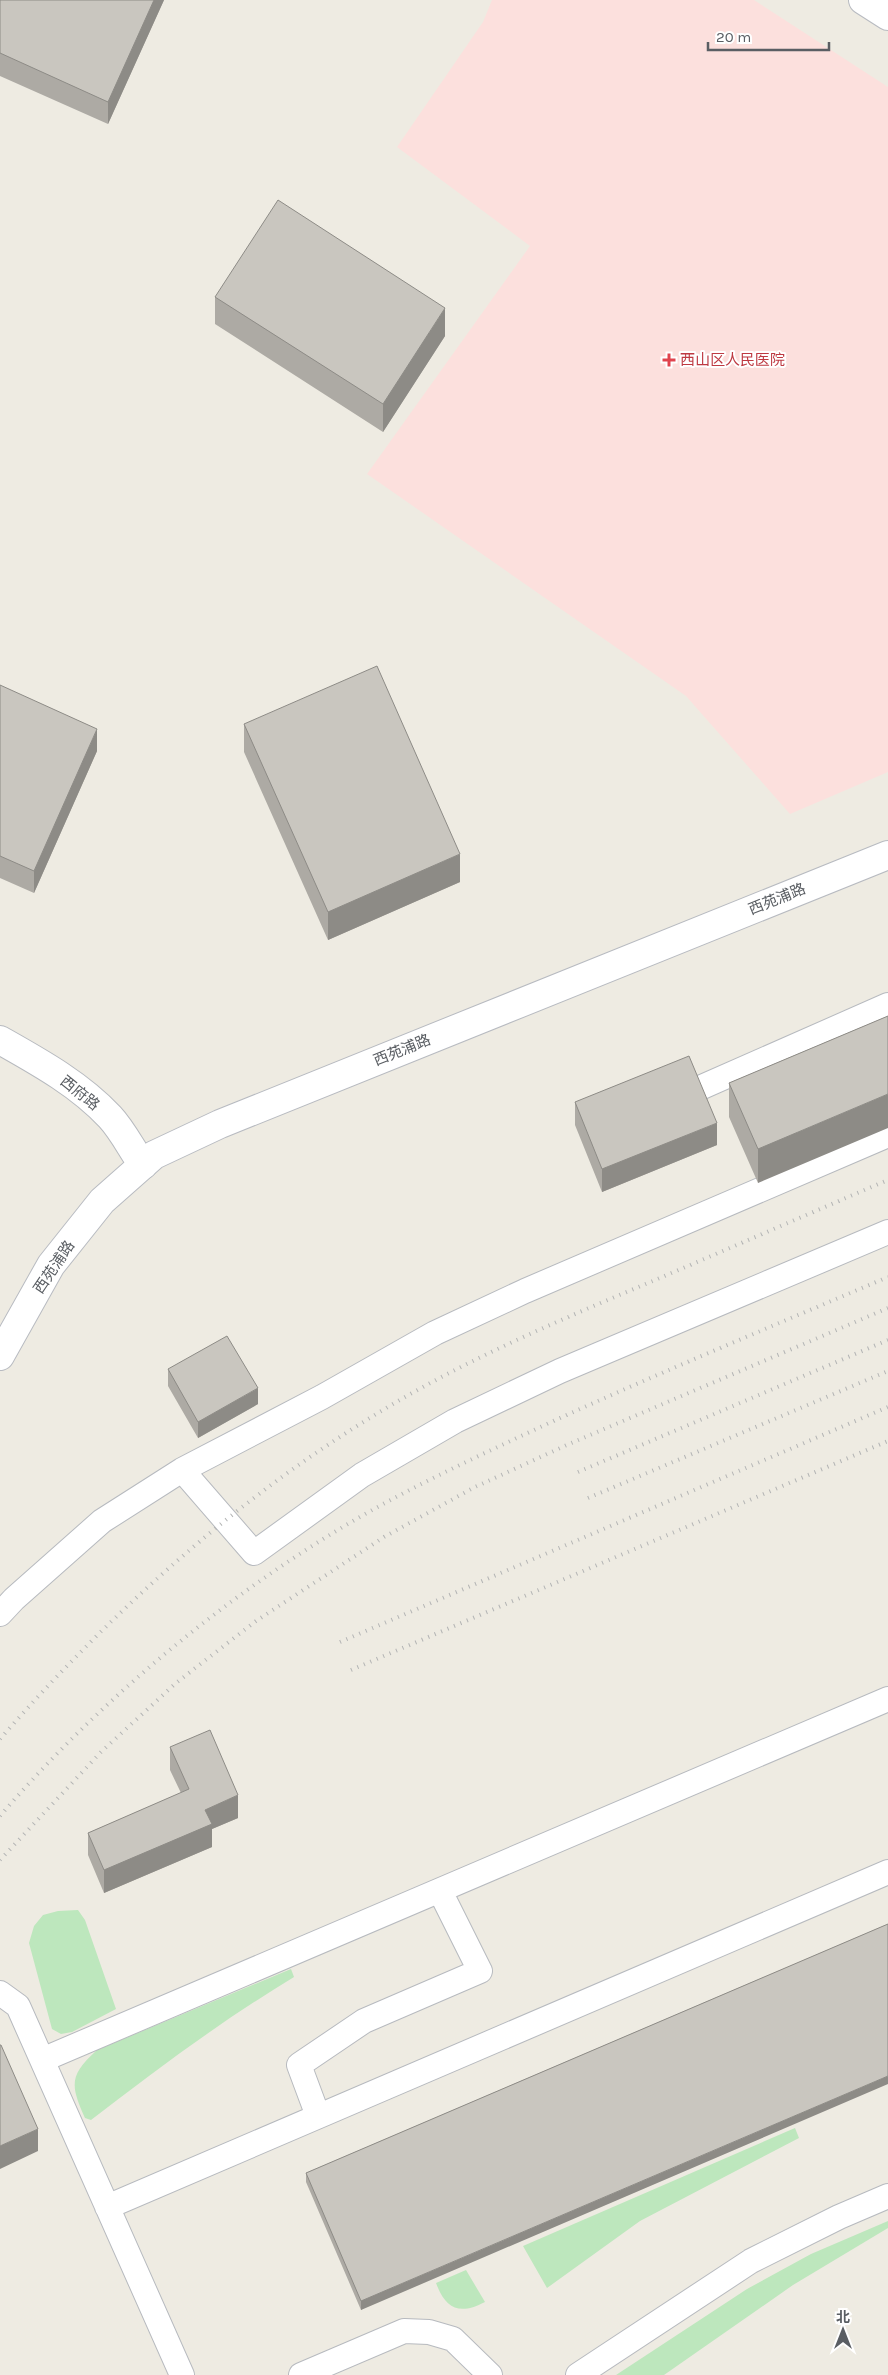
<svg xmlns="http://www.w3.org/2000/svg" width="888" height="2375" viewBox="0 0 888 2375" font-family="Karla,'Noto Sans SC',sans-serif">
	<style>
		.medical { fill: #fce0dd }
		.green { fill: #bde7bd }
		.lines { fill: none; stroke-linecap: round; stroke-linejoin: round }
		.lane-casing { stroke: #b7babf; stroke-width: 26 }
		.street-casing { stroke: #b7babf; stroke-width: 30 }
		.secondary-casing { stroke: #b8bbc1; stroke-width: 30 }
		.lane { stroke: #fff; stroke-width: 24 }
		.street { stroke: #fff; stroke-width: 28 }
		.secondary { stroke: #fff; stroke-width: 28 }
		.rail { stroke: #b3b4b4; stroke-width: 4; stroke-dasharray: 1 6; stroke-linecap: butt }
		.wall { fill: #adaaa4 }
		.shaded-wall { fill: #8d8b86 }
		.building { fill: #c9c6bf; stroke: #8d8b86 }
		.health-dot { fill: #e0444e; stroke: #fff; stroke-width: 2 }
		.labels { text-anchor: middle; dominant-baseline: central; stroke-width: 4; stroke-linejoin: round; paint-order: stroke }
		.health-label { font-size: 15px; fill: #be3a42; stroke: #fff; text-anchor: start }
		.street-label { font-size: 15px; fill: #5a5e63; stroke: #fff }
	</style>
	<rect width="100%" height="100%" fill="#eeebe2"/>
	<!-- medical -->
	<path class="medical" d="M492,0H754L888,87V772L790,814L686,696L367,474L530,246L397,147L483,22Z"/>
	<!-- green -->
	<path class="green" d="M78,1910L85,1920L116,2009L72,2032L61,2034L52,2029L29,1943L34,1926L43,1915L58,1911Z
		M291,1969L294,1977C223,2020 157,2069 91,2120L85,2118C71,2086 68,2076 97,2050Z
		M795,2128L799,2138L640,2221L547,2288L523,2246Z
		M888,2221V2228L793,2285L664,2375H616L747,2289L811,2254Z
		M466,2270L485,2302C460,2315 446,2310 436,2283Z"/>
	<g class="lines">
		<defs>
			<path id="lane" d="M702,1087L888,1005
				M182,1470L254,1553L362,1475L455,1421L560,1371L888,1232
				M0,1614L14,1599L102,1521L182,1470L322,1397L435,1333L525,1291L888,1135
				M0,1993L18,2006L182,2375
				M42,2060L888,1699
				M318,2116L299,2065L364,2021L480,1971L440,1891
				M107,2207L888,1872
				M301,2375L404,2331L429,2332L453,2339L490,2375
				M578,2375L751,2261L839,2217L888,2196"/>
			<path id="street" d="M0,1040C39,1062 79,1084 110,1117C123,1131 132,1150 143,1165"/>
			<path id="secondary" d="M863,0L888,16
				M0,1356L51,1265L102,1201L154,1155L220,1124L888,855"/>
		</defs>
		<!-- lane casing -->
		<use href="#lane" class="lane-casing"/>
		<!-- street casing -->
		<use href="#street" class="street-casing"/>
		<!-- secondary casing -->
		<use href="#secondary" class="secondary-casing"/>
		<!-- lane -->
		<use href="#lane" class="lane"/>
		<!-- street -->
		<use href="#street" class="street"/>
		<!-- secondary -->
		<use href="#secondary" class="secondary"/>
		<!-- rail -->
		<path class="rail" d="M578,1472L888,1340
			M588,1498L888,1371
			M340,1642L888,1407
			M351,1670L888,1441
			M0,1739C112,1611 241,1494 388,1407C470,1358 560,1320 648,1283C728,1249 808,1214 888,1180
			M0,1816C92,1709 208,1610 328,1536C399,1492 474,1458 549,1423C661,1372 775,1325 888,1277
			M0,1860L101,1752L176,1683L256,1621L384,1537L475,1487L569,1444L888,1308"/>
	</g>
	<!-- wall -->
	<path class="wall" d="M0,0H164L108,124L0,76Z
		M215,297L445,336L383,432L215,324Z
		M0,685L97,751L34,893L0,878Z
		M244,724L460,882L328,940L244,752Z
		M888,1016L758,1183L729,1117V1083Z
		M575,1102L717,1145L602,1192L575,1125Z
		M168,1369L258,1404L198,1438L168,1386Z
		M170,1747L238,1818L212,1829V1847L104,1893L88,1855V1833L181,1793L170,1770Z
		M888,1924L361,2310L306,2182V2173Z"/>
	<!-- shaded-wall -->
	<path class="shaded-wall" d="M154,0H164L108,124V102Z
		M445,308V336L383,432V404Z
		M97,729V751L34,893V871Z
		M460,854V882L328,940V912Z
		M888,1094V1128L758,1183V1149Z
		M717,1123V1145L602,1192V1169Z
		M258,1388V1404L198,1438V1422Z
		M238,1795V1818L212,1829V1847L104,1893V1870L205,1810Z
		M888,2076V2084L361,2310V2301Z
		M38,2129V2151L0,2169V2146Z"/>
	<!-- building -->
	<path class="building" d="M0,0H154L108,102L0,53Z
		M278,200L445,308L383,404L215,297Z
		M377,666L460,854L328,912L244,724Z
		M0,685L97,729L34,871L0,856Z
		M888,1016V1094L758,1149L729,1083Z
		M689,1056L717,1123L602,1169L575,1102Z
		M227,1336L258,1388L198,1422L168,1369Z
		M210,1730L238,1795L205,1810L212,1824L104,1870L88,1833L189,1789L170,1747Z
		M888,1924V2076L361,2301L306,2173Z
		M0,2045H1L38,2129L0,2146Z"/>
	<!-- markers -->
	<path class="health-dot" d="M666.5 352.5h5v5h5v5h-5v5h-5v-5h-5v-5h5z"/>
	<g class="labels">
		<!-- health labels -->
		<g class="health-label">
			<text x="680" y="360">西山区人民医院</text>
		</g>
		<!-- street labels -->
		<g class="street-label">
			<text transform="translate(777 899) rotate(-22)">西苑浦路</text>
			<text transform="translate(402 1050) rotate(-22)">西苑浦路</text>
			<text transform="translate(80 1093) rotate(39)">西府路</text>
			<text transform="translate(54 1267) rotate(-56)">西苑浦路</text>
		</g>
	</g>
	<!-- north arrow -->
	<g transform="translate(843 2330)" stroke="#ffffff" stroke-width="4" paint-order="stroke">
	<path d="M0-4L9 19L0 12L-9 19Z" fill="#5a5e63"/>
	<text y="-8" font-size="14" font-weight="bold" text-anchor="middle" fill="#5a5e63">北</text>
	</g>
	<!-- scale -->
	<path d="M708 42v8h121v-8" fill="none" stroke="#5a5e63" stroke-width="2.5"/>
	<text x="716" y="42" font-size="15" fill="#5a5e63" stroke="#ffffff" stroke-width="4" paint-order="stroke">20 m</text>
</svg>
